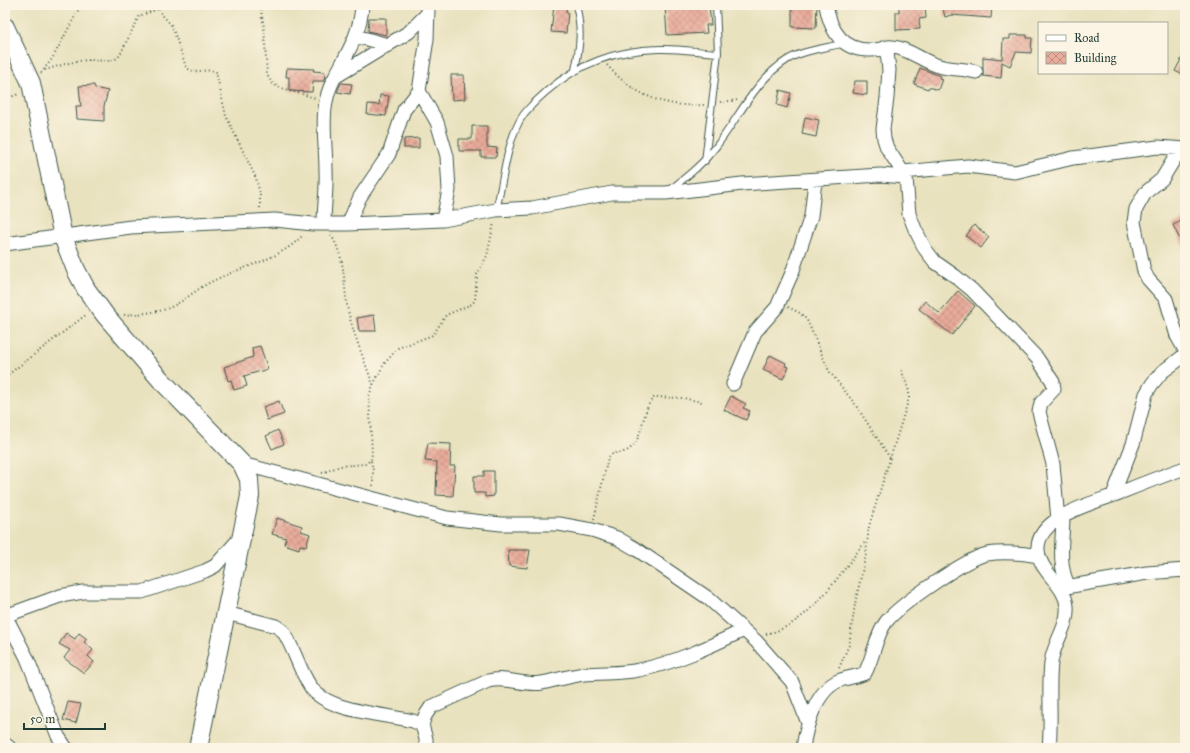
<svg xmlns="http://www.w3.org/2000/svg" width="1190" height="753" viewBox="0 0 1190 753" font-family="'IM FELL Great Primer',serif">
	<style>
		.building { fill: url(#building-cross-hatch) }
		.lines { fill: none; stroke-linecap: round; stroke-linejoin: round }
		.lane-casing { stroke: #3d5649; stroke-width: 8 }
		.street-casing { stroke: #3d5649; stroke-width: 15 }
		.secondary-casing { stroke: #3d5649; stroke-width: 20 }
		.path { stroke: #3d5649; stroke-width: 2; stroke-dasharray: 1 3; stroke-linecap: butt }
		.lane { stroke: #fff; stroke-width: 6 }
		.street { stroke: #fff; stroke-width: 13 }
		.secondary { stroke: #fff; stroke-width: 18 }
	</style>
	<defs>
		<pattern id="building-cross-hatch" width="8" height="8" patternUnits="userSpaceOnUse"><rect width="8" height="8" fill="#eaac9b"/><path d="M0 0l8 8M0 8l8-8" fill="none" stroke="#bd8d7f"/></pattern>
	</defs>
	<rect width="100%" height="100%" fill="#fcf5e5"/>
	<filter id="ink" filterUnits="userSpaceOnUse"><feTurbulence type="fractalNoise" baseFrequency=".025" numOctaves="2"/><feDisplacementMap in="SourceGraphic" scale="8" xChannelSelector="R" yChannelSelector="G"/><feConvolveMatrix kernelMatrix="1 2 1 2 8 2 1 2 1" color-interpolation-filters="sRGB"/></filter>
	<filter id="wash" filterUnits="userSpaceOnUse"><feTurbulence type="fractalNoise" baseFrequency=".012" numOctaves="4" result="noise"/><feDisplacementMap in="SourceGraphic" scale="16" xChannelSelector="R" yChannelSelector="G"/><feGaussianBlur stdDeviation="0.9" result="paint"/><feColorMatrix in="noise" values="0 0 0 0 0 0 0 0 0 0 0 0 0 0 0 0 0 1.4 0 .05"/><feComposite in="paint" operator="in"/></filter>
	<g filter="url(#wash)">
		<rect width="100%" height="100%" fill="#e9e2bf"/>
		<g id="blocks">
			<!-- building -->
			<path class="building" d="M554,5H567L566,12H568L566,33L551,32Z
				M665,5H709L711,25H706L707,33L667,35Z
				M792,5H817L816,28L792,27Z
				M899,5H925L926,18L919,19L920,29L896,30V12H899Z
				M942,5H992L991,18L951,15L945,17Z
				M369,18H386V35L368,31Z
				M1010,35H1027V38H1032L1031,53L1016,52L1010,66L1002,62L1001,78L983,76V57L1002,59L1003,39H1010Z
				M1185,52V76L1175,71Z
				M287,68L314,69L313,71L325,72L324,81H313L312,92L289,91V77H286Z
				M920,68L940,76L939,78L942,79L938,90L929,87L928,89L914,84Z
				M451,75H464L465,99L452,100Z
				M855,81H867V95L853,93Z
				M341,83L352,84L350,94L337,92Z
				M94,85L95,88L108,91L104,106V121L77,119L76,106H81L79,86Z
				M780,90L791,93L787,108L777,105Z
				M380,95L389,96L386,116L367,114L368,104L379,105Z
				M805,117L819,120L816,137L802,134Z
				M472,126H487V147L497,148L496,157H481V151H459V139H472Z
				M419,138V148H404V139Z
				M1185,219V250L1173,225Z
				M974,225L989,237L981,248L966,236Z
				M958,291L975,306L952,335L919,309L925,301L939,313Z
				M374,315L376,331H359L357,318Z
				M260,346L268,369L244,376L247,386L234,390L231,380L228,381L224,367L253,357L252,348Z
				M770,355L786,363L785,366L789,367L783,379L763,370Z
				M731,396L746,404L743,408L750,411L746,420L724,410Z
				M279,401L284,414L267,420L263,407Z
				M278,430L284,444L272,449L266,436Z
				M428,443L451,444L450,466H455L453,496L436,495L437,462L425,461Z
				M484,471H494V496L485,497V493H474V476H484Z
				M277,518L302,526L301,531L310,534L306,546L300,545L299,549L284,544L286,538L272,534Z
				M508,550H530L527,568L509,566Z
				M66,633L75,639L79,633L87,639L84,642L93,650L88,656L94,662L84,673L64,658L70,650L59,644Z
				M68,702L81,704L76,723L63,720Z"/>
		</g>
	</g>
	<g filter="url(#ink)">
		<use href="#blocks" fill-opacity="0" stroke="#3d5649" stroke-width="1"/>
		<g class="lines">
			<defs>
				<path id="lane" d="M575,70C580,46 582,29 576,5
					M705,161L718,53L716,5
					M670,190C686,177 702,165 715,148C738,119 755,80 787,60C803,50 826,48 845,43
					M496,210C503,183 506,147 519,122C525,110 537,100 547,91C578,64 617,50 658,49C678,48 699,52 718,53"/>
				<path id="street" d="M826,5C830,29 841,50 869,50C876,50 881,48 887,52L889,70L887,98L883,129L884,139L887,148L906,177L909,214L915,229L925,249L935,262L955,276L972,290L1037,358L1053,382L1054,389L1041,403L1039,412L1053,464L1058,520
					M428,9L427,39L419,91L437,122L447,156L449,190L443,220
					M356,36L388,45
					M881,49C897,40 920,60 936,65C948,70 963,68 976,72
					M335,77C347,54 361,32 362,5
					M1185,150L1176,156L1162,179L1145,193L1136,209L1134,222L1144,271L1148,279L1166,299L1177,336L1185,350
					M903,172L968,166L1015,172L1073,158L1158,147L1185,149
					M324,223C324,206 327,189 326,171C326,139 318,106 335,77L409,32L428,13
					M348,224L360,197L389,154L404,110L419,91
					M5,244L131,227L214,223L275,220L313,224H348L443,220L496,210L532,208L612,193H666L742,184L880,175L906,177
					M733,384L755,332L777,307L792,273L811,216L815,181
					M242,464L447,518L501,524H559L592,530L617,538L636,549L708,598L756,641L792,682L808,723
					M1113,495L1133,444L1146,394L1152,384L1162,372L1185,355
					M1063,516C1063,540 1057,564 1069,587
					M1060,588L1147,573L1185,570
					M226,613L276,626L283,631C294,648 299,669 310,686C326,712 385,714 413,721L422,725L426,739V748
					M5,615L27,658L58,736L66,748
					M5,616L60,596L83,592H142L205,571L215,566L240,538
					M422,725L425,716L431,707L488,681C507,676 523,686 542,683C556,680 570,676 584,674C602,672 621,674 639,670C675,663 711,646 744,630
					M5,744L10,748
					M803,748C806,726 816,691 838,681C847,677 857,677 865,673C874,656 875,637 886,622C899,605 967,558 987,554C1005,551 1022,553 1039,556
					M1049,748C1052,720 1048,691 1051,663C1053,643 1069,626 1067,606C1065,584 1039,572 1038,550C1036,517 1094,503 1117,494C1139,485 1162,476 1185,468"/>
				<path id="secondary" d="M5,27L31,83L63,237L76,270L86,289L105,315L160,379L242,464L249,479L250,496L198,748"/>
			</defs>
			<!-- lane casing -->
			<use href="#lane" class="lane-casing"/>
			<!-- street casing -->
			<use href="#street" class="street-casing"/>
			<!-- secondary casing -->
			<use href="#secondary" class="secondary-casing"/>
			<!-- path -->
			<path class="path" d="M159,5V11L172,26L186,67C196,76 205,67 216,72L226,116L256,178L260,194V210
				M260,5L264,27L267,75L272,83L278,87L315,98
				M607,65C633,95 665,108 704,105
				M45,70C59,66 75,60 91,60C101,60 113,64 120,55L139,16L158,9
				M41,73L52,59L81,5
				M5,99L19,94
				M720,102L738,100
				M331,235C348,263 342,285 349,315C355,338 365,362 373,385
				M788,307L800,313L807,320L829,371L855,404L890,458
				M124,315C136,314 151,313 163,310C181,305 194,290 211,282C241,266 279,261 303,235
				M5,377L87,314
				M371,461L373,470V486
				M322,473L340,466L365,464L371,460L372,453L369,396L373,385L384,364L398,348L433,335L446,315L472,304L475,300L477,274L487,256L494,223
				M594,519L608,458L613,453C645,455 638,419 652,399L655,397L683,398L702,402
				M766,634C810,625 839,574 866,541
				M839,668L849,645L855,604L866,554L869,526L909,398V391L901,369"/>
			<!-- lane -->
			<use href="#lane" class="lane"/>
			<!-- street -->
			<use href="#street" class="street"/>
			<!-- secondary -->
			<use href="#secondary" class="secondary"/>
		</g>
	</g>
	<!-- margin -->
	<rect width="1190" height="753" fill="none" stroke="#fcf5e5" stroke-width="20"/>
	<!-- legend -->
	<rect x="1038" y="22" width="130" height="52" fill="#fcf5e5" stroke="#a4ab9e"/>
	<rect x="1046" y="35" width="20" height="6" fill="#ffffff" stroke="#a4ab9e"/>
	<text x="1074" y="42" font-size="12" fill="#1f3d34">Road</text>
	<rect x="1046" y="52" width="20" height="12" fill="url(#building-cross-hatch)" stroke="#a4ab9e"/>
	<text x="1074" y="62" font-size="12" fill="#1f3d34">Building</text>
	<!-- scale -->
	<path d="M24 723v6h81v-6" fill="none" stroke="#1f3d34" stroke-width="2"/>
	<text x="30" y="723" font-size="12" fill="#1f3d34" stroke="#fcf5e5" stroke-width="3" paint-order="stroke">50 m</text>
</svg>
